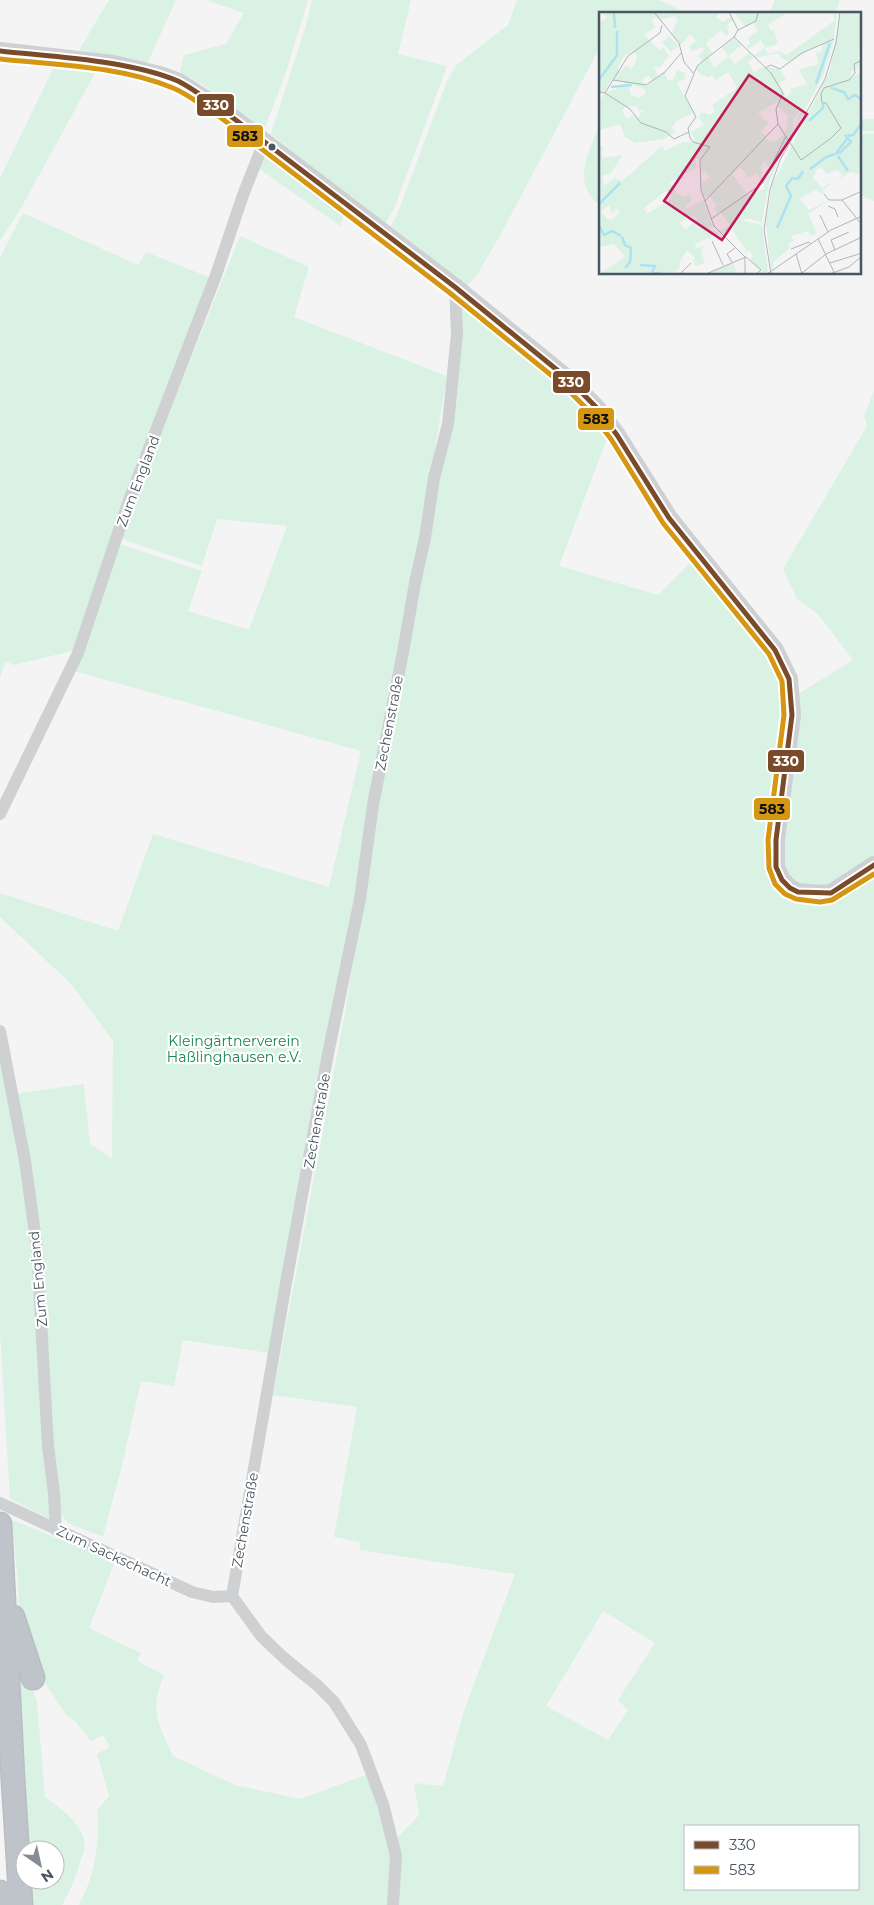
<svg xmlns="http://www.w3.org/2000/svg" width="874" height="1905" viewBox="0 0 874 1905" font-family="Montserrat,sans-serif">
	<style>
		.green { fill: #d9f2e3; fill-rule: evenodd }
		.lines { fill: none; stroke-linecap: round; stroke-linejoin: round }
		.motorway-casing { stroke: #b9bec3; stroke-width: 25 }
		.minor { stroke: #ced0d2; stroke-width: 12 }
		.secondary { stroke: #ced0d4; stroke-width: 18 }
		.motorway { stroke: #bec4c9; stroke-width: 22 }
		.bus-1-casing { stroke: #fff; stroke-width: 9 }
		.bus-2-casing { stroke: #fff; stroke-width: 9 }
		.bus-1 { stroke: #7a4b2a; stroke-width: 5 }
		.bus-2 { stroke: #d49613; stroke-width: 5 }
		.bus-dot { fill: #4a5661; stroke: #fff; stroke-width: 2 }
		.labels { text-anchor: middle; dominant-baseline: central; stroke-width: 4.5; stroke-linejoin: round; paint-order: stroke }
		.street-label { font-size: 14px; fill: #4a5661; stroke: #fff }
		.park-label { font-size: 14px; fill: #17864f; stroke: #fff }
		.inset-river { fill: none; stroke: #aee2f0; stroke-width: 2.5 }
		.inset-road { fill: none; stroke: #b0b5b9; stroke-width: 1 }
		.view { fill: #c2185b; fill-opacity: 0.15; stroke: #c2185b; stroke-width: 2.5 }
		.inset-edge { fill: none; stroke: #4a5661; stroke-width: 2.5 }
		.line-badge { stroke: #fff; stroke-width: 2 }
		.badge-label { font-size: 14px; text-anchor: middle; font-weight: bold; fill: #fff }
		.pale-badge-label { font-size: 14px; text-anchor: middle; font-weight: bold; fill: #111 }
	</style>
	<rect width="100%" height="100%" fill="#f4f4f4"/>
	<!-- green -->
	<path class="green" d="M109,0H176L147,64L79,50Z
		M206,0H308L286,72L264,130L206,87L180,72L184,55L226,44L244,13Z
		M312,0H411L398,54L447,66L395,206L386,223L344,194L271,134L306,25Z
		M517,0H659L689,14H619L616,12L615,14H600V47L503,230L477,275L464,289L389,229L397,215L447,81L456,65L508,25Z
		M775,0H840L835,14H769Z
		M53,69L95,73L20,210L0,241V178Z
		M860,117L864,119H874V131H860Z
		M600,125V205C571,184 588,152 600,125Z
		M860,134H874V201L860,195Z
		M267,155L336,206L344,216L340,226L258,168L259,162Z
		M23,213L138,265L146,252L211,278L76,650L14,665L5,661L0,679V258Z
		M240,236L309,267L294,317L447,376L435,449L449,446L461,300L554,374L609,433L559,566L658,595L694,559L746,619L786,681L788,716L773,839L797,895L874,871V1905H396L397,1838L419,1815L414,1783L443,1786L464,1711L515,1574L360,1550V1542L334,1537L357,1407L273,1395L345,1013L364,896L269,1353L183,1340L174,1386L141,1381L122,1465L103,1537L68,1523L61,1514L50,1519L10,1499L0,1333V1049L13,1094L84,1084L90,1144L112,1158L113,1041L71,984L0,917V893L118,931L153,834L329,887L361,751L74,671L117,543L202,571L188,611L249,630L287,526L217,519L202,566L119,538ZM603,1611L655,1643L618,1700L628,1710L608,1740L546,1706ZM685,1826H858V1889H685Z
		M874,391V861L820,892L785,879L779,839L795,696L853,660L818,614L797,599L783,569L867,426L864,416Z
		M12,1520L115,1561L89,1628L141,1653L137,1661L164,1675C149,1712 158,1722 173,1756L235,1785L300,1799L368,1774L393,1855L390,1905H79C95,1874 100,1844 97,1810L109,1796L97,1754L110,1747L103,1735L91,1741L75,1721L67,1716L36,1669L19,1613L18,1583Z
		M18,1650L37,1701L45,1797C60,1808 90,1829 84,1851C83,1855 81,1858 80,1862C76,1877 70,1891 62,1905H32L31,1880H55V1850H29Z"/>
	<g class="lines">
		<defs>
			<path id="motorway" d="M0,1524L13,1780L21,1905
				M13,1617L33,1678
				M0,1892L1,1905"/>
		</defs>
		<!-- motorway casing -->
		<use href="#motorway" class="motorway-casing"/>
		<!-- minor -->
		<path class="minor" d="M0,814L78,653L128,503L216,275L243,195L264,142
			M0,1031L25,1161L37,1248L48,1446L54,1493L56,1530
			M0,1503L192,1592L213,1597L232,1596
			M393,1905L396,1856L383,1804L361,1745L334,1702L318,1686L284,1658L261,1636L232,1596L286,1283L328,1054L360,899L373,805L404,647L415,583L425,538L434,478L448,424L457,333L455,287"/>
		<!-- secondary -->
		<path class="secondary" d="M0,51L113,64L160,75L179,82L220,108L455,287L567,378L596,407L617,435L669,518L775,650L789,679L792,715L776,840V867L782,880L790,888L798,892L820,894L831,893L874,865"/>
		<!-- motorway -->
		<use href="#motorway" class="motorway"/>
		<defs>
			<path id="bus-1" d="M0,51C54,57 128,60 178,81C192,88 206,99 220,108L455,287L567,378L596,407L617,435L669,518L775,650L789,679L792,715L776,840V867L782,880L790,888L798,892L831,893L874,865"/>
			<path id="bus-2" d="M0,59C57,65 120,66 173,88C188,94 202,106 216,114L450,293L562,384L590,412L611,439L663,523L769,654L782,681L784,715L768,840L769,868L775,884L785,894L796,899L820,902L832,900L874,874"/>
		</defs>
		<!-- bus-1 casing -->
		<use href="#bus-1" class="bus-1-casing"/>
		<!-- bus-2 casing -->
		<use href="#bus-2" class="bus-2-casing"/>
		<!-- bus-1 -->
		<use href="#bus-1" class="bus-1"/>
		<!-- bus-2 -->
		<use href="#bus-2" class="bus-2"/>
	</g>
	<!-- markers -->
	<circle class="bus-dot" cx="272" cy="147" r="4.5"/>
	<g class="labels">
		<!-- street labels -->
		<g class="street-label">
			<text transform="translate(138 481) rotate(-69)">Zum England</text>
			<text transform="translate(389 723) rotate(-79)">Zechenstraße</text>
			<text transform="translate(317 1121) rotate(-80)">Zechenstraße</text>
			<text transform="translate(38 1279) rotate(-95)">Zum England</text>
			<text transform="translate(245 1520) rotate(-80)">Zechenstraße</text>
			<text transform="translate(114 1556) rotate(25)">Zum Sackschacht</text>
		</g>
		<!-- park labels -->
		<g class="park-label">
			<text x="234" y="1041">Kleingärtnerverein<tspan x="234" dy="16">Haßlinghausen e.V.</tspan></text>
		</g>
	</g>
	<!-- overview -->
	<g transform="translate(599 12)">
		<rect width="262" height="262" fill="#f4f4f4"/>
		<path d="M1,0H122L117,5L124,10L133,4L135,8L128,13L130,22L128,24L122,18L107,31L113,41L109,45L115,55L130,45L136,52L151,40L154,46L149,50L155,60L163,55L181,57L187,68L179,71L187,85L193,80L191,77L208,72L201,60L196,63L204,56L219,53L217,39L220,41L224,36L223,31L190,50L182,46L180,41L155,46L154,44L166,36L162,28L149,37L147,34L151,32L149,25L159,19L154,11L147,15L135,0H189L169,13L172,19L175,18L179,32L166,36L169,42L180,39L188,43L236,8L233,0H238L234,31L224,64L195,118L200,102L206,97L200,100L194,108L195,116L190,127L185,120L189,116L187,110L190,104L178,94L179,89L159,101L169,111L162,119L167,124L166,127L175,130L185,122L189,128L170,170L163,211L151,207L141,208L163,213L169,261L166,262L151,248L154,244L150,238L144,241L147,238L132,216L123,221L120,219L131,213L121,200L118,201L115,196L118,194L110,183L106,187L102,172L111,165L106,159L102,160V147L97,146V155L71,171L78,181L84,185L90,182L93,187L83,199L104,188L114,215L108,216L120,221L112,225V228L109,226L95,233L99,236L105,234L102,241L106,251L97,254L94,251L96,246L88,238L80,251L81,255L74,262H0L26,245L15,232L0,235V132L5,136L2,140L4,146L24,143L12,161L3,164L5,174L16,166L23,169L63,134L66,139L84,130H94L96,128L91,120L105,113L99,104L103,100L111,103L116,99L113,93L138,76L129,60L117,68L113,63L108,66L105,63L102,64L97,56L104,49L99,44L105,38L103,35L93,39L90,35L97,29L91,22L82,33L72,22L79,8L76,4L61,8L56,5L53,9L56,15L45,23L61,38L64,35L70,44L60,56L54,54L59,64L53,69L50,63L43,68L47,74L65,60L69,69L75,67L78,58L86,61V67L78,71L94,101L75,110L77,112L72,115L77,120L65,127L36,131L26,125L21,112L0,118V89L5,82L24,74L25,69L13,67L5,80H0V12L8,5ZM34,39L38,44L37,50L32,57L28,53L21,59L18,57L25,44ZM34,73L47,78L46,82L40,86L32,83L30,76ZM38,94L40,99L48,98L41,101L40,106L35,103L28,107L23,99L26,95ZM167,147L166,152L171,155L165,176L152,184L147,181L133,162L141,155L150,166L157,161L163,170L162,154ZM67,179L73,184L69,189L48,202L45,196ZM10,193L13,201L18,197L21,200L14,207H8L2,200ZM91,203L99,207L86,218L81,211ZM242,0H262V41L259,43L262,58L259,53L258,57L252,59L251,66L262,61V126L259,129L262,131V158L260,162L251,160L240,167L243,163L239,158L228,162L223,156L216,158L217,162L213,164L223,176L235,169L224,178L225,182L216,178L200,187L210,198L229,188L209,202L218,221L212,224L209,219L192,224L195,229L189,232L191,236L174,250L175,256L172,258L167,211L173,173L231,58ZM70,24L80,34L72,40L63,30ZM135,26L143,33L129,44L123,35ZM134,250L138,262H108Z" fill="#d9f2e3" fill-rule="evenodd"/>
		<path class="inset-river" d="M15,0L16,16M0,68L18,43V19M217,72L231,31M12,75L33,73M232,76L245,80L249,87L256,83L263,88M210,109L224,96V92M238,140L248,127M239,144L249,159M211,157L227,145L242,140L252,130L247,124L254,123L263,111M0,192L21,171M1,215L5,223L13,219L22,224M178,216L192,184L187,174L193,166L199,167L204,159M23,225L26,233L32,236L31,250L26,256M41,253L56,254L53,260L63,262"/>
		<path class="inset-road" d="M55,0L80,31L85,50L95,62L86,84L97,105L89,116L91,126L94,130L111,135L101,148L102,178L115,214L146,245V262M130,0L139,18M135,25L172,61L184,81L177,97L179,112M166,56L172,53L181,57L203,41L235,27M95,61L99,53L135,25L139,18L157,9L159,0M14,68L29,44L61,21L63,13M0,80L6,81L14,68L47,73L66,60L83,40M6,81L31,97L42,111L67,120L75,127L90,120M179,112L202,148L231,127L242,116L227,91H223L222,82L225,76L250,68L256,61L255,52L263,48M225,182L230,188H243L263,213M243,188L263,179M106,189L179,112M229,194L236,197L239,205M221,203L229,220M112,207L164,171L187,124M219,227L235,260M113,229L124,253M192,237L210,230L212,232M236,238L232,228L250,220M197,242L203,262M133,250L128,242L137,235M231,251L263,241M203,261L227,242L263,225M81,262L92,251M107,262L147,245L162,258L157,262M168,262L232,218L263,204M172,262L165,218L171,177L181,148L226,67L237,31L241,0M231,262L250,255L263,244"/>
		<path class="view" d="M150,63L208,102L123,228L65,189Z"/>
		<rect width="262" height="262" class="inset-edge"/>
	</g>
	<g class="line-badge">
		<rect x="196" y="93" width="39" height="24" rx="5" fill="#7a4b2a"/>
		<rect x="226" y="124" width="38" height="24" rx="5" fill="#d49613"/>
		<rect x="552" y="370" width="39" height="24" rx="5" fill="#7a4b2a"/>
		<rect x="577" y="407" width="38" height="24" rx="5" fill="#d49613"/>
		<rect x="767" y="749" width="38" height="24" rx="5" fill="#7a4b2a"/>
		<rect x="753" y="797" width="38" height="24" rx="5" fill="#d49613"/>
	</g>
	<g class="badge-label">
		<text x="216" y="110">330</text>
		<text x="571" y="387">330</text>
		<text x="786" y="766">330</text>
	</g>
	<g class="pale-badge-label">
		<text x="245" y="141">583</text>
		<text x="596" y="424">583</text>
		<text x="772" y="814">583</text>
	</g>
	<!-- legend -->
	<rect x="684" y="1825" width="175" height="65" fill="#ffffff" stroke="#b7bbc0"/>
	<rect x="694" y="1841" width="25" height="8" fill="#7a4b2a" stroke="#b7bbc0"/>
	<text x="729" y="1850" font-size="15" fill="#4a5661">330</text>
	<rect x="694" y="1866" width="25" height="8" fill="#d49613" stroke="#b7bbc0"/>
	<text x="729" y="1875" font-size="15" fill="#4a5661">583</text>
	<!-- north arrow -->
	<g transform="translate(40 1865) rotate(146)"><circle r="24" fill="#ffffff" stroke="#b7bbc0"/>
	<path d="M0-4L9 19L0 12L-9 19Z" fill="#868d94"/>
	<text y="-8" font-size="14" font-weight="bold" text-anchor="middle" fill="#4a5661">N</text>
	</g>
</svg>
